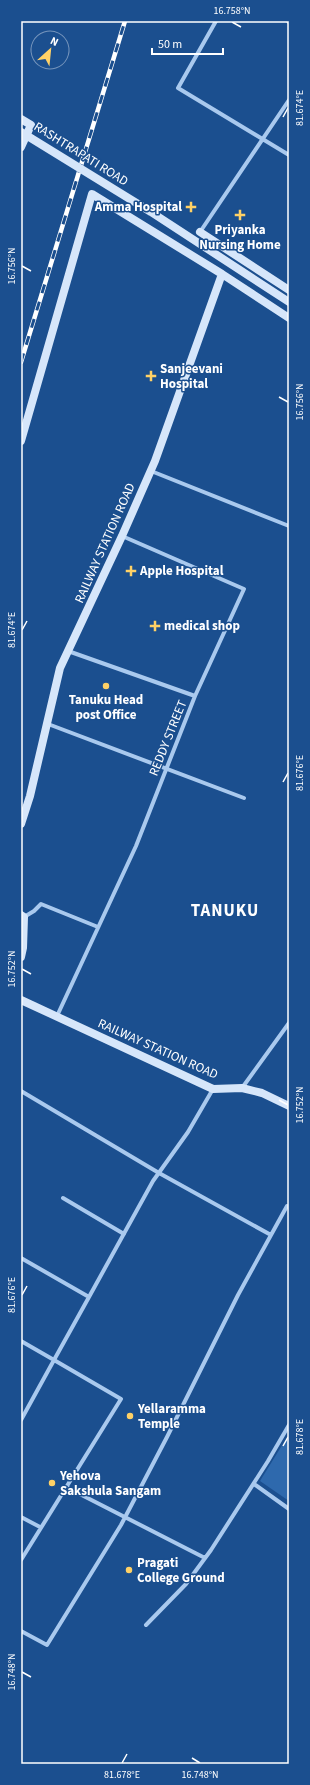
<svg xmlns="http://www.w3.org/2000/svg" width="310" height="1785" viewBox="0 0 310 1785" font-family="'Source Sans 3',sans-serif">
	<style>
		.green { fill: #2e69ad }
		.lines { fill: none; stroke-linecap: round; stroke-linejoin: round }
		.street { stroke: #a9c9ee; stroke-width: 4 }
		.secondary { stroke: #d6e6fa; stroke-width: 8 }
		.rail-casing { stroke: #fff; stroke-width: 4.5 }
		.rail { stroke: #1b4f8f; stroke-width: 3; stroke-dasharray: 9; stroke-linecap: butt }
		.secondary-bridge { stroke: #d6e6fa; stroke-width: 8 }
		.ticks { fill: none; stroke: #fff; stroke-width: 1.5 }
		.poi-dot { fill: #ffd166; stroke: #1b4f8f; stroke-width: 1.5 }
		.labels { text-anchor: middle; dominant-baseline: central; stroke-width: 3; stroke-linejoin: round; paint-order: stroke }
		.street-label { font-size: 13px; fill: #fff; stroke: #1b4f8f }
		.poi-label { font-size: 13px; font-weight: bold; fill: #fff; stroke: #1b4f8f; text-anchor: start }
		.district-label { font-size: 17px; font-weight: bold; letter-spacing: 1px; fill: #fff; stroke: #1b4f8f }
		.neatline { fill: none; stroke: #fff; stroke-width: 1.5 }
		.ticks-label { font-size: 10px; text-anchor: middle; fill: #fff }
	</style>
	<rect width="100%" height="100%" fill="#1b4f8f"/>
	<!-- green -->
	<path class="green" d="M289,1434V1501L260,1481Z"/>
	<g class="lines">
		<!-- street -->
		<path class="street" d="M216,21L178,88L289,155
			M288,21L289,22
			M200,232L289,100
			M151,471L289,526
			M68,651L195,696
			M48,724L244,798
			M24,917L34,911L41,904L98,927
			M57,1016L136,846L195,696L244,589L122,536
			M242,1088L289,1023
			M21,1091L159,1173L271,1235
			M63,1198L124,1234
			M21,1258L89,1297L54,1360L21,1341
			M89,1297L153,1181L188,1132L213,1089
			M21,1420L54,1360L121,1399L21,1560
			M254,1484L289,1509
			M66,1487L205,1558
			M21,1517L40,1527
			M146,1625L186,1584L211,1550L268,1461L289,1425
			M21,1631L47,1645L121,1525L167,1437L238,1295L287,1206"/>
		<!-- secondary -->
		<path class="secondary" d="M21,119L31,125L21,147
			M200,232L289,290
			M21,441L92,194L222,274L289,318
			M21,824L30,796L60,668L122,536L155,461L222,274
			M21,915L24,917L23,948L21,957
			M21,1000L213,1089L242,1088L262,1093L289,1106"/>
		<defs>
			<path id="rail" d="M21,362L125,21"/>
		</defs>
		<!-- rail casing -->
		<use href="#rail" class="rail-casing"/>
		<!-- rail -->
		<use href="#rail" class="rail"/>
		<!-- secondary-bridge -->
		<path class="secondary-bridge" d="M21,132L151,212L289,302"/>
	</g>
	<!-- ticks -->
	<path class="ticks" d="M232,22L241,27M283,117L288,108M22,266L31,271M279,397L288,402M22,630L27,621M283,782L288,773M22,969L31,974M279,1100L288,1105M22,1295L27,1286M283,1446L288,1437M22,1672L31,1677M192,1758L200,1763M122,1763L127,1754"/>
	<!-- markers -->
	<g class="poi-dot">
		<path d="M189 201h4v4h4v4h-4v4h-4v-4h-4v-4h4z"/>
		<path d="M238 209h4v4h4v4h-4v4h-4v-4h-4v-4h4z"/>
		<path d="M149 370h4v4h4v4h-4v4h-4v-4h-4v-4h4z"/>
		<path d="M129 565h4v4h4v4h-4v4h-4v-4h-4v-4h4z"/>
		<path d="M153 620h4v4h4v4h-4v4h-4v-4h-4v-4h4z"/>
		<circle cx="106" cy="686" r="4"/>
		<circle cx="130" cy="1416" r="4"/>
		<circle cx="52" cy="1483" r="4"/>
		<circle cx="129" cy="1570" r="4"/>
	</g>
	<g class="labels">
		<!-- street labels -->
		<g class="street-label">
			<text transform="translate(81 154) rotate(32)">RASHTRAPATI ROAD</text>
			<text transform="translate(105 543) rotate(-66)">RAILWAY STATION ROAD</text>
			<text transform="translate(168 738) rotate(-68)">REDDY STREET</text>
			<text transform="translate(158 1049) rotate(24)">RAILWAY STATION ROAD</text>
		</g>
		<!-- poi labels -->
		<g class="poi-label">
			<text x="182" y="207" text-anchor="end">Amma Hospital</text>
			<text x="240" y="230" text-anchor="middle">Priyanka<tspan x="240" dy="15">Nursing Home</tspan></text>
			<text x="160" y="369">Sanjeevani<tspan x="160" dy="15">Hospital</tspan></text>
			<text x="140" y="571">Apple Hospital</text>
			<text x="164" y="626">medical shop</text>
			<text x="106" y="700" text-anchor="middle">Tanuku Head<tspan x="106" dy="15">post Office</tspan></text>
			<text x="138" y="1409">Yellaramma<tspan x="138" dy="15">Temple</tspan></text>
			<text x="60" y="1476">Yehova<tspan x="60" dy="15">Sakshula Sangam</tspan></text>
			<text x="137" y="1563">Pragati<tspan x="137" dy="15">College Ground</tspan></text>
		</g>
		<!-- district labels -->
		<g class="district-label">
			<text x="225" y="911">TANUKU</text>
		</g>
	</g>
	<!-- border -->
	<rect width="310" height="1785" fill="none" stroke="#1b4f8f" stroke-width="44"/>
	<!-- north arrow -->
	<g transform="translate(50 50) rotate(27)"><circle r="19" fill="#1b4f8f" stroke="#7695bc"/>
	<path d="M0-3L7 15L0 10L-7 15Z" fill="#ffd166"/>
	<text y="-6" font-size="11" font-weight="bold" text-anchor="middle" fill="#ffffff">N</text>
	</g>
	<!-- scale -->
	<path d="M152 48v6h71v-6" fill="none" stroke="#ffffff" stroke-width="2"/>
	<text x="158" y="48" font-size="12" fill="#ffffff" stroke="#1b4f8f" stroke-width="3" paint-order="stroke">50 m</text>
	<rect x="22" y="22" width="266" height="1741" class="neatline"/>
	<g class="ticks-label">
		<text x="232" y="14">16.758°N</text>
		<text transform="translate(299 108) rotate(-90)" y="4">81.674°E</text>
		<text transform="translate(11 266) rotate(-90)" y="4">16.756°N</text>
		<text transform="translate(299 402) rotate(-90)" y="4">16.756°N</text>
		<text transform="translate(11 630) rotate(-90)" y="4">81.674°E</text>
		<text transform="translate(299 773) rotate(-90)" y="4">81.676°E</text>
		<text transform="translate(11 969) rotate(-90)" y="4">16.752°N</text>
		<text transform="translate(299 1105) rotate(-90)" y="4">16.752°N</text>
		<text transform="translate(11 1295) rotate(-90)" y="4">81.676°E</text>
		<text transform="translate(299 1437) rotate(-90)" y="4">81.678°E</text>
		<text transform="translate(11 1672) rotate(-90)" y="4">16.748°N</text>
		<text x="122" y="1778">81.678°E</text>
		<text x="200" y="1778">16.748°N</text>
	</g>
</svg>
